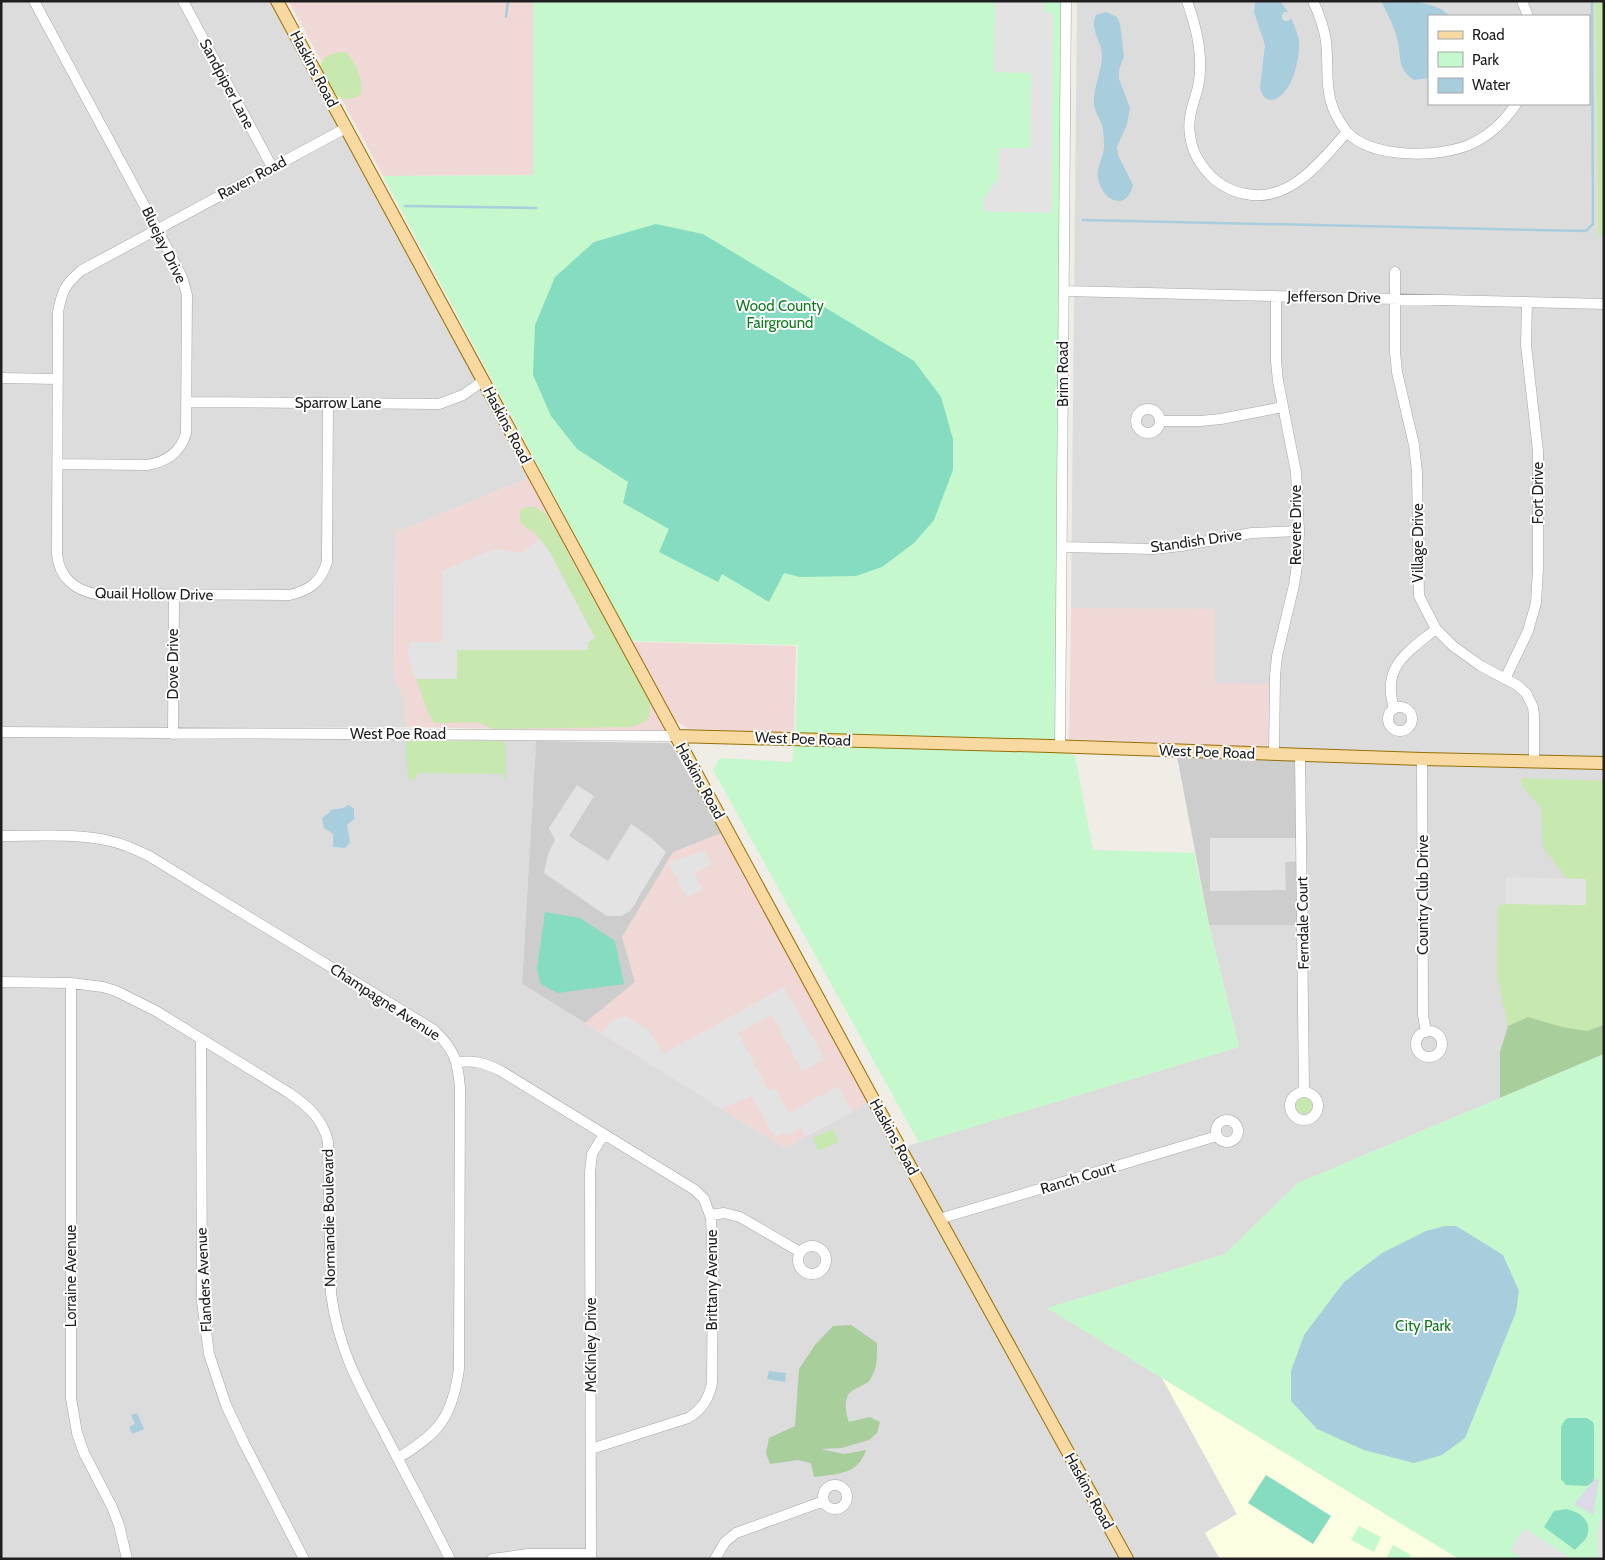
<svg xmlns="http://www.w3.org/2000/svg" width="1605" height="1560" viewBox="0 0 1605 1560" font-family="Cabin,sans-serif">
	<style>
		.residential { fill: #dddcdc; fill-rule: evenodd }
		.commercial { fill: #f0d8d6 }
		.education { fill: #fcfee1 }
		.religious { fill: #cdcdcd }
		.grass { fill: #c7e8ae }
		.forest { fill: #a8ce9c }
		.park { fill: #c5f8cc }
		.pitch { fill: #86dcc0 }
		.parking { fill: #e3e3e3 }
		.plaza { fill: #dbdae6 }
		.water { fill: #a8cddc }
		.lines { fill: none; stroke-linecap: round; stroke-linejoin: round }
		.stream { stroke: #a8cddc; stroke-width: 2.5 }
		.minor-casing { stroke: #a6a6a6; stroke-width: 11 }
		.major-casing { stroke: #976f04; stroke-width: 14 }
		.minor { stroke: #fff; stroke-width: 10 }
		.major { stroke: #f9d9a2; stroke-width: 12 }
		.labels { text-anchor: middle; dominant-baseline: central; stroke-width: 4; stroke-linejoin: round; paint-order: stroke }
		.street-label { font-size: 15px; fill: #1f1f1f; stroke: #fff }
		.park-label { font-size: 15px; fill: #0f7c1e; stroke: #fff }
	</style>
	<rect width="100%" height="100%" fill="#f0ede6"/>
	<!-- residential -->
	<path class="residential" d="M1,1H272L529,478L395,533L394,676L405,702L406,727L153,729L1,727Z
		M1077,1H1595L1598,235L1604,236V757L1279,749L1215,683L1071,608ZM1429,16H1589V104H1429Z
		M1,733L536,741L522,984L785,1148L873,1099L900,1148L1239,1047L1209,925H1303L1300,755L1604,762V1054L1298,1183L1225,1254L1048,1308L1162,1378L1237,1514L1205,1533L1220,1559H1Z"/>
	<!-- commercial -->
	<path class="commercial" d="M289,1H533V175L383,176Z
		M529,478L669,732L406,727L405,702L394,676L395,533Z
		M1071,608L1215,609V683L1280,684L1279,749L1069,739Z
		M632,642L796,646L794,732L689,729L674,720Z
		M724,832L869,1102L785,1148L585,1023L635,982L622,937L673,852Z"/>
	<!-- education -->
	<path class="education" d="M1162,1378L1459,1559H1220L1205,1533L1237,1514Z"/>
	<!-- religious -->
	<path class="religious" d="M536,741L670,743L724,832L673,852L622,937L635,982L585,1023L522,984Z
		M1176,751L1300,755L1303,925H1209Z"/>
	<!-- grass -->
	<path class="grass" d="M1595,1H1604V236L1598,235Z
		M342,52H346C355,60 365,84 360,95C355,97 349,100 344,99C332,95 326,80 320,70C321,56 330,54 342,52Z
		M526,507H535L547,515L650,702C652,720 647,722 631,727L494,729L477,722L434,723L428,713L416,679L457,678V650L588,642L595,638L549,551L535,533L526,528L520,521V511Z
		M410,741H505L506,779H503V774L419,773L413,780L408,779L406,742Z
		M1522,778L1604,781V1025L1587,1031L1562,1027L1528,1017L1508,1026L1497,975L1498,906L1505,904L1586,905V879L1565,878L1561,871L1543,847L1541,808L1521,785Z
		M1295 1105a9 9 0 1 1 18 0a9 9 0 1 1-18 0Z
		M833,1129L839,1142L818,1151L813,1138Z"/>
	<!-- forest -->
	<path class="forest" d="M1528,1017L1562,1027L1587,1031L1604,1025V1054L1500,1098V1052L1508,1026Z
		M851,1325L877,1343C877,1358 878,1367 870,1380C866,1385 859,1386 853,1390C843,1396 845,1413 849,1422L870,1417L880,1422L877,1433L869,1440L842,1448L821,1449L844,1454L866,1450C858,1475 837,1474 814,1477L811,1463L798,1460L770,1464L766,1453L769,1438L795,1426L799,1369L815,1345L833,1326Z"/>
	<!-- park -->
	<path class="park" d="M533,1H1066L1060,746L1075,756L1093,850L1194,853L1209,925L1239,1047L919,1143L713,770L720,758L792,762L795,732L798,645L632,641L383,176L533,175Z
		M1604,1054V1559H1459L1047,1308L1225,1254L1298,1183Z
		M1359,1526L1381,1537L1374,1552L1351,1540Z
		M1393,1545L1411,1555L1409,1559H1391L1387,1557Z"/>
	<!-- pitch -->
	<path class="pitch" d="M656,224L703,234L914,361L941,397L953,439V470L934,520L914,543L882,567L856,576L800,577L784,573L769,602L722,574L718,582L659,552L669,529L623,503L628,482L577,449L551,416L533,375L535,325L555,277L594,242Z
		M545,912L580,918L615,941L624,984L558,993L549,989L540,983L537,969Z
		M1568,1418H1587L1593,1422L1594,1426V1478L1593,1482L1587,1486L1566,1485L1561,1479V1427L1565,1420Z
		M1266,1475L1331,1516L1313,1544L1248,1503Z
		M1566,1509C1580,1512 1594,1521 1586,1538C1584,1542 1578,1546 1575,1550L1544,1527L1554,1511Z"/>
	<!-- parking -->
	<path class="parking" d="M995,1H1045L1044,12L1053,13L1052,213L995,212L983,210V199L998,179L999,148H1030L1031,73L994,72Z
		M540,539L549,551L595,638L588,642V650H457V679H416L411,668L408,652L409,642H442V571L494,549L521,553Z
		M577,785L594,796L569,836L608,861L631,824L651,838L666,852L639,896L635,904L629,912L621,916H607L544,873L548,854L555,840L549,828Z
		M1210,838H1302V861L1285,862L1286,890L1210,891Z
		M704,851L712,864L694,873L703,890L686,897L668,862Z
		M1506,877L1586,879V905L1505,904Z
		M784,987L825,1059L802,1071L772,1015L738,1033L769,1091L775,1088L789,1113L838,1086L853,1112L805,1137L801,1128L788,1135L786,1132L775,1137L751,1096L722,1109L602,1033L610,1021L625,1016L648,1029L663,1054Z
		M1604,1508V1559H1598V1531Z
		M1524,1528L1572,1559H1523L1510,1550Z"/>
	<!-- plaza -->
	<path class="plaza" d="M1595,1479H1599L1598,1486L1593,1515L1574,1504Z"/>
	<!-- water -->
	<path class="water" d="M1255,1H1280L1288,12H1284L1282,15V19L1285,21H1289L1291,18C1294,25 1298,33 1299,41C1300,54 1296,72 1290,84C1283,97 1266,110 1260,88L1265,45L1254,12Z
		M1381,1C1402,1 1437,0 1449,16H1429V78L1414,80C1396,69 1402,56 1397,38C1394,26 1387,13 1381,1Z
		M1106,12L1117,17L1120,24L1124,56L1119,70V79L1130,108L1127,124L1117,147L1118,155L1133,185C1126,213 1102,200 1098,178C1096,168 1103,158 1104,148C1104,140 1104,133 1102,125C1099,116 1093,110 1094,100C1094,85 1102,71 1102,55C1102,42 1089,29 1096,15Z
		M349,805L354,809V819L347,825L350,842L345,848L333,847V834L324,828L322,818L329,813L330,810L343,808Z
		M1445,1226H1456L1461,1229L1503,1255L1519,1291L1516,1312L1465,1438L1442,1455L1414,1463L1364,1450L1317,1429L1291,1401V1371L1304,1335L1344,1282L1382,1253L1426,1231Z
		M769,1371L786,1373L785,1382L767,1379Z
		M137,1413L144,1429L132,1434L129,1427L135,1424L131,1415Z"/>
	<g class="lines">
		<!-- stream -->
		<path class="stream" d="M506,17L508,1
			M405,206L536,208
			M1083,220L1586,231L1593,224L1592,1"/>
		<defs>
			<path id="minor" d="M34,1L157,229L182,277L187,295L186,433C181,452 166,462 147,465L58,464
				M183,1L272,167
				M1187,1C1197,29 1204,58 1198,87C1194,103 1187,118 1190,135C1192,153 1202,168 1215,180C1224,187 1234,192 1246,194C1290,203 1321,161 1347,132
				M1313,1C1319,14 1324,27 1326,41C1329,66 1324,89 1335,113C1338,119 1343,127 1347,132C1372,159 1440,158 1471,144C1490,135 1505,121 1516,104
				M1522,1L1528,16
				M1395,272V352L1397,372L1414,445L1417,472L1419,596L1436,629L1453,646L1481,666L1517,685L1526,693L1533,707L1534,716V762
				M1064,291L1604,304
				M1,378L58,379
				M187,402L439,404L463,395L483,381
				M328,403L327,562C321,582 309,591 289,595L97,594C75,591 59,577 57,554L58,312C62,291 65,284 82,270L346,128
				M1136 421a12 12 0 1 1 24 0a12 12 0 1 1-24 0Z
				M1160,421H1200L1221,419L1283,407
				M1062,547L1154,549L1181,546L1252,533L1299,531
				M1505,679L1528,631L1536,603L1538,569V451L1526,345L1527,302
				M1388 719a12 12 0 1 1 24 0a12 12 0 1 1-24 0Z
				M1394,708C1381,666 1408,652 1436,629
				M1,732L675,736
				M173,734L174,595
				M1060,747L1066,1
				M1274,754L1275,676L1277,656L1294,585L1298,559L1299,531L1296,472L1278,381L1276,361V296
				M1300,755L1304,1091
				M1422,759L1423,1015L1426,1032
				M1,836C37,836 75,833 110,841C124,844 137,850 149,856L434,1030C454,1049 458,1061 460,1088L459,1369C452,1418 439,1433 398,1458
				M1,982L71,983L103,987L116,991L156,1011L289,1093C308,1106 323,1119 328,1142L331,1293C338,1349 359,1385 385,1434C406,1475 429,1517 450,1559
				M71,983V1398L77,1433L84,1453L112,1507L119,1525L127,1559
				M1416 1044a13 13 0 1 1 26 0a13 13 0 1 1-26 0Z
				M201,1039L202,1301L209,1354L226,1405L244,1443L304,1559
				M457,1062C474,1060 485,1063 501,1071L695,1190L704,1199L711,1218L713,1264L712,1383C709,1399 702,1410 688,1418L591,1449
				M1290 1106a14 14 0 1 1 28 0a14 14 0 1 1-28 0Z
				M1216 1131a11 11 0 1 1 22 0a11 11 0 1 1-22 0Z
				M711,1215L724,1213L740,1217L800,1252
				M939,1219L1217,1136
				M798 1260a14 14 0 1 1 28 0a14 14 0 1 1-28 0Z
				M823 1497a12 12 0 1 1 24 0a12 12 0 1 1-24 0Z
				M492,1559L528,1554H591
				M591,1559L590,1172L592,1154L604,1134
				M715,1559L725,1542L736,1533L824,1501"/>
			<path id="major" d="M277,1L873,1099L1127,1559
				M675,736L1050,746L1422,759L1604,763"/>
		</defs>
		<!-- minor casing -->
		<use href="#minor" class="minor-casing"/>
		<!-- major casing -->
		<use href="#major" class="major-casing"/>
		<!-- minor -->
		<use href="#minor" class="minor"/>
		<!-- major -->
		<use href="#major" class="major"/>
	</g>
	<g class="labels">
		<!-- street labels -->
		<g class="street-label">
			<text transform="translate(314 69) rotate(62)">Haskins Road</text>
			<text transform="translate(227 84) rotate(62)">Sandpiper Lane</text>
			<text transform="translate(252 178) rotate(-28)">Raven Road</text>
			<text transform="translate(164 245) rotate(64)">Bluejay Drive</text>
			<text transform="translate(1334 297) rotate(1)">Jefferson Drive</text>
			<text transform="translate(1063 374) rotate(-90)">Brim Road</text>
			<text x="338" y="403">Sparrow Lane</text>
			<text transform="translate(507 425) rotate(62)">Haskins Road</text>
			<text transform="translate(1538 493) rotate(-90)">Fort Drive</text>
			<text transform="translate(1296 525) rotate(-90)">Revere Drive</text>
			<text transform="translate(1196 541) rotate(-8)">Standish Drive</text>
			<text transform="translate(1418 543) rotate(-90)">Village Drive</text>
			<text transform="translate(154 594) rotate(1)">Quail Hollow Drive</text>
			<text transform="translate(173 664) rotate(-90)">Dove Drive</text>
			<text x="398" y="734">West Poe Road</text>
			<text transform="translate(803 739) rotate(2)">West Poe Road</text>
			<text transform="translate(1207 752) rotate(2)">West Poe Road</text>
			<text transform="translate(700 781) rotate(61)">Haskins Road</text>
			<text transform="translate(1423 895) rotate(-90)">Country Club Drive</text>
			<text transform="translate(1303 923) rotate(-91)">Ferndale Court</text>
			<text transform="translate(385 1002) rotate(33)">Champagne Avenue</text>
			<text transform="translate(894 1137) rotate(61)">Haskins Road</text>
			<text transform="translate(1078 1178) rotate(-17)">Ranch Court</text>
			<text transform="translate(329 1218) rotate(-91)">Normandie Boulevard</text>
			<text transform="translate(71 1276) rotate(-90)">Lorraine Avenue</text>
			<text transform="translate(204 1280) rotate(-93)">Flanders Avenue</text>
			<text transform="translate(712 1280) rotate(-90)">Brittany Avenue</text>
			<text transform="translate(591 1345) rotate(-90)">McKinley Drive</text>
			<text transform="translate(1089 1491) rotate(61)">Haskins Road</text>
		</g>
		<!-- park labels -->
		<g class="park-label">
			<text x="780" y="306">Wood County<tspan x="780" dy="17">Fairground</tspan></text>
			<text x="1423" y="1326">City Park</text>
		</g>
	</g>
	<!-- border -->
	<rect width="1605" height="1560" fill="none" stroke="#1f1f1f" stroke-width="5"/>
	<!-- legend -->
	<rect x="1428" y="15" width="162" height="90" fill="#ffffff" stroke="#a5a5a5"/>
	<rect x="1438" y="31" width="25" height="8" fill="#f9d9a2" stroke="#a5a5a5"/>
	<text x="1472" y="40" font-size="15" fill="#1f1f1f">Road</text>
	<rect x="1438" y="52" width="25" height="15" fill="#c5f8cc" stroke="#a5a5a5"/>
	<text x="1472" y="65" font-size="15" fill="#1f1f1f">Park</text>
	<rect x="1438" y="78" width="25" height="15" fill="#a8cddc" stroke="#a5a5a5"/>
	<text x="1472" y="90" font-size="15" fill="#1f1f1f">Water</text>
</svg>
